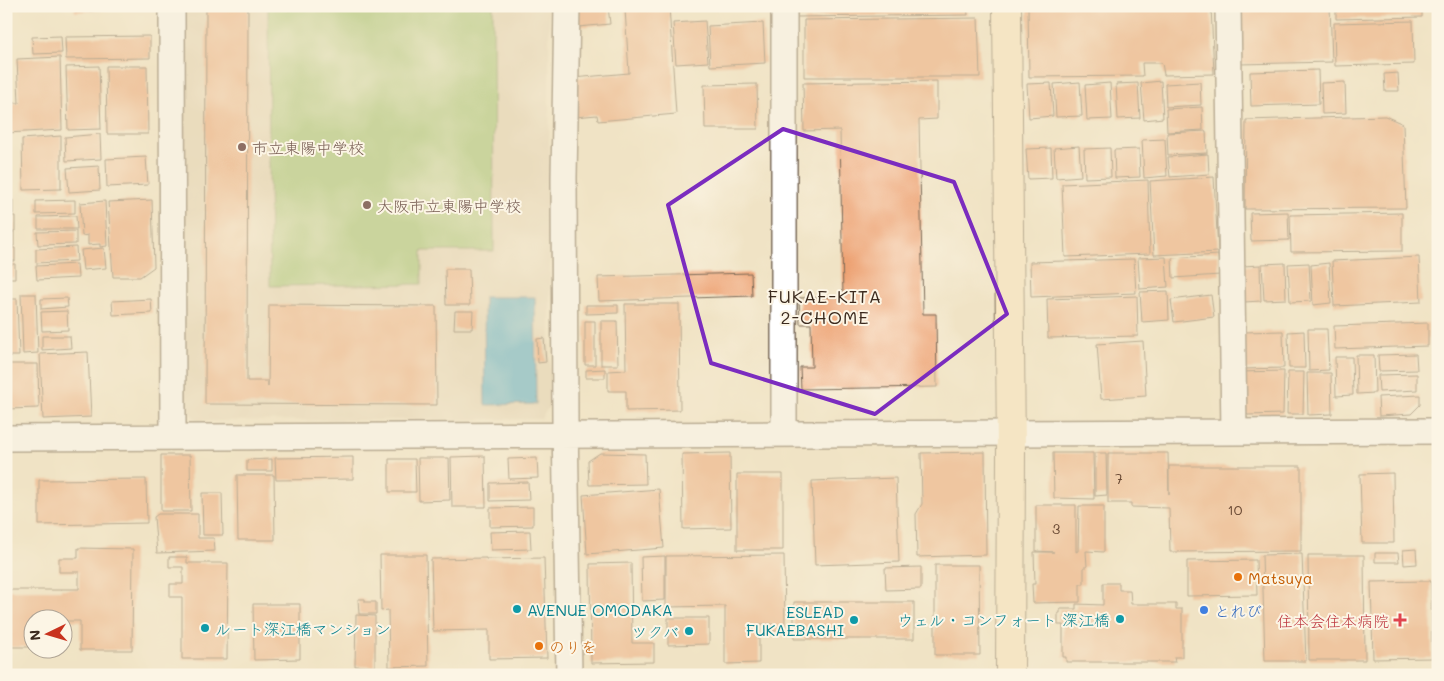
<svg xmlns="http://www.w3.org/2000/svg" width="1444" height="681" viewBox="0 0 1444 681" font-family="Mali,'Klee One',sans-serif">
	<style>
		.built { fill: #e2d2b4 }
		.green { fill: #9cc26d; stroke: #6c7646 }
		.water { fill: #4eaccc; stroke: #446b75 }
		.building { fill: #eda273 }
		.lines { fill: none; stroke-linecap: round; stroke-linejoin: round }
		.street-casing { stroke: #7a6b58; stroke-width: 28 }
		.secondary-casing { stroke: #7a6b58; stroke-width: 30 }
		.street { stroke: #fff; stroke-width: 25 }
		.secondary { stroke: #fae7c3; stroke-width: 28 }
		.marked { fill: none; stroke: #7b2cbf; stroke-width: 4; stroke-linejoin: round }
		.education-dot { fill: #8d6e63; stroke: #fcf5e5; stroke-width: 2 }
		.food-dot { fill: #e8710a; stroke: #fcf5e5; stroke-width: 2 }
		.culture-dot { fill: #0f9aa8; stroke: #fcf5e5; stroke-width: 2 }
		.shop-dot { fill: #3f7fe0; stroke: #fcf5e5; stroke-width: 2 }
		.health-dot { fill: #e0444e; stroke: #fcf5e5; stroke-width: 2 }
		.labels { text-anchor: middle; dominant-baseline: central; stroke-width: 4; stroke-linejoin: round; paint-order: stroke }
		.number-label { font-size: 14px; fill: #684833 }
		.education-label { font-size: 16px; fill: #785e54; stroke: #fcf5e5; text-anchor: start }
		.food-label { font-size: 16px; fill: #c56008; stroke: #fcf5e5; text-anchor: start }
		.culture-label { font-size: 16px; fill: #0d838f; stroke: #fcf5e5; text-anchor: end }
		.shop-label { font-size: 16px; fill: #366cbe; stroke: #fcf5e5; text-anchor: start }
		.health-label { font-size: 16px; fill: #be3a42; stroke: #fcf5e5; text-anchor: end }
		.neighbourhood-label { font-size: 18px; letter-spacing: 1px; fill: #3b2a1e; stroke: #fcf5e5 }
	</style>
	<rect width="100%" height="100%" fill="#fcf5e5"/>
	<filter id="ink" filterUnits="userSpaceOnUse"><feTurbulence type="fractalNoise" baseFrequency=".02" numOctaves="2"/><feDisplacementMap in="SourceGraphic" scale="10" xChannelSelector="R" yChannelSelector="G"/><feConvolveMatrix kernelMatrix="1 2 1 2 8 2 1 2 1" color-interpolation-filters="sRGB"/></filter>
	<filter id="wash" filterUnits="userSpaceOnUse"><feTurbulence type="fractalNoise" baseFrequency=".0096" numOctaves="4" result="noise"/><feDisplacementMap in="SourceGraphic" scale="20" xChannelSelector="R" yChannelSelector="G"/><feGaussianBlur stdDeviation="1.12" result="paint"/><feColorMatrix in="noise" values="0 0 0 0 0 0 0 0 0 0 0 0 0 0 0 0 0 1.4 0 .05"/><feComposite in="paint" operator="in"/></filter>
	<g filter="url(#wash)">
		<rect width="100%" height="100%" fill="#f0e3c5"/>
		<!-- built -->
		<path class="built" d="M183,6H549L550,405L541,419L198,421L185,408Z"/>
		<!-- green -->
		<path class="green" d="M268,6H493L494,251H422V284L270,286Z"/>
		<!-- water -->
		<path class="water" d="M484,297H535L536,404L485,405Z"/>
		<g id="blocks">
			<!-- building -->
			<path class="building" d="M74,6H115V9L75,12Z
				M206,6H248L247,381H268V387L269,305L436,306L437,405L205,404Z
				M577,6H608L610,24L578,27Z
				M669,6L676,114L598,121L597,115L575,117L573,78L629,73L625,9Z
				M796,6H967L968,15L796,17Z
				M1028,6H1211L1214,74L1164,75L1162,63H1142L1143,76L1029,77Z
				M1237,6H1330L1332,62L1239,64Z
				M1336,6H1422V17L1336,19Z
				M978,18L980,77H804V20Z
				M705,21L708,62L676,64L673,23Z
				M1413,21L1414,64L1335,66L1334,23Z
				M763,23L765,63L710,66L708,26Z
				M61,36L62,53L33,54L32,37Z
				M150,36V58L66,59L65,37Z
				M60,57L62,130L6,133V103H19L17,59Z
				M99,66L101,129L68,130L66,67Z
				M106,66H147L148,134H107Z
				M1318,70L1319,104L1251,106L1250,72Z
				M1398,73L1399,91H1385L1384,74Z
				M937,81V119L919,120L923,314H936L937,387L801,389L800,367H812L811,324H800L799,298L843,297L840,130L804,131L803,83Z
				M1161,81L1163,118L1144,120L1141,83Z
				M1080,82L1082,116L1056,117L1054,84Z
				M1200,82L1201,105L1166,107L1165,84Z
				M1345,82L1346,113L1322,114L1321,83Z
				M1051,83L1053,116L1029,118L1027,84Z
				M1110,83L1112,119L1087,120L1085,85Z
				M1138,83L1140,118L1118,119L1116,84Z
				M757,84L758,129H705L704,85Z
				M1202,107L1203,130L1167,132L1166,109Z
				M1385,116L1403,124L1406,208L1245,209L1246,120Z
				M1206,131L1207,153L1168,155L1167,133Z
				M100,134L101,159L66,161L65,137Z
				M61,136V189L23,190L22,139Z
				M1165,139L1167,176L1144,178L1142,140Z
				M1079,146L1081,176L1056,178L1054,148Z
				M1051,148L1052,178L1028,179L1026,149Z
				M1110,148L1111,177L1085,178L1084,149Z
				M1139,149L1140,177L1115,178L1114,150Z
				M1208,154L1209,174L1170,177L1168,157Z
				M146,157L148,185L107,187L106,159Z
				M99,166L100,190L69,192L67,168Z
				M1214,177L1218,252L1154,255L1150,181Z
				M1148,180L1150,254L1065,257L1062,184Z
				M13,200V214H6V201Z
				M75,200V213L36,214V201Z
				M152,200L154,267L140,277H113L108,202Z
				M105,201L107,246L100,247V244L88,245V235L82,236L80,203Z
				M1288,212L1289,240L1251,241L1250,213Z
				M1402,213V251L1291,252L1290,215Z
				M6,216H15V231H6Z
				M76,216L77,229H38V217Z
				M76,231V244L38,245L37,232Z
				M6,232H14V246H6Z
				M76,247L77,261L36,263V249Z
				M6,248H15V261H6Z
				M104,248L106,268L83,270L81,250Z
				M1218,255L1220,275L1173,278L1172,258Z
				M1166,257L1168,287L1140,289L1138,258Z
				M1419,257L1421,302L1334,306L1332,261Z
				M1134,259L1136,293L1031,297L1030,262Z
				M1285,263L1286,299L1264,300L1262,264Z
				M1309,263L1311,301L1290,302L1288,264Z
				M1329,263L1331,303L1313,305L1311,265Z
				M6,264H15V278H6Z
				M77,264L78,278L37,280L36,266Z
				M1260,265L1261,301L1244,302L1243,266Z
				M445,269H469L470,305H446Z
				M751,273L752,296L599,301L598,277Z
				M1168,291L1169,320L1142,322L1140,292Z
				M21,294H36L38,353L23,354Z
				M1211,295L1214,317L1174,322L1171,300Z
				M1137,296L1138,336L1048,338L1047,299Z
				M67,298L68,307L41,309V299Z
				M6,299H17L19,356H6Z
				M151,299L152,313L113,315L112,301Z
				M625,304H679L680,410L626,411V391H608V371L626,370Z
				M586,305H618V313L586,314Z
				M67,311L68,330L42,331L41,312Z
				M455,311H473L472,329H454Z
				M585,321H595V365H585Z
				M601,321H617L618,365H601Z
				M1428,323V346L1335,349L1334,326Z
				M1308,329H1327L1329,370L1309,371Z
				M1283,331L1284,368L1244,369V332Z
				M1304,331L1305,368H1289L1288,332Z
				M42,336H70L71,348L42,350Z
				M544,338L546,362L538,363L537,339Z
				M1143,341L1146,396L1101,399L1097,344Z
				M88,352L91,417L43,419L40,354Z
				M1416,354L1417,370L1379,371L1378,355Z
				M1356,355H1374L1375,393L1357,394Z
				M1335,357H1352L1353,395L1336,396Z
				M6,364H38L39,408L6,409Z
				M605,369V378H586V370Z
				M1284,371L1283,414L1248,415L1237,404L1238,372Z
				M1288,372H1304L1303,414H1287Z
				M1307,373H1331L1332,414L1308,415Z
				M1417,374V390L1379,392L1378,375Z
				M1420,395V405L1411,414L1379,416L1378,397Z
				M985,452L986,555L917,557L916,514L922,504L921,453Z
				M600,453L645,454L646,484L589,485L588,461Z
				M730,453L731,528L683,529L682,454Z
				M1053,453H1093L1094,499L1054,498Z
				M1095,453H1106L1107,495L1095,496Z
				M1108,453H1168L1169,495V466H1301V551L1170,552L1169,508L1131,507V503H1108Z
				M161,455H190L191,511H161Z
				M485,456L486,507H452L451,457Z
				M353,457V479L276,480L275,458Z
				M418,458H449L450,500L419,501Z
				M537,458L538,478L509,479L508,459Z
				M272,459V471H247V460Z
				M389,459H415L416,492H389Z
				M1393,473L1394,543H1362L1360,474Z
				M737,474H783V550H737Z
				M237,475H274L275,540H238Z
				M896,478L899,562L815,565L812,481Z
				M146,479L147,523L39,525V480Z
				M528,482L529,500L490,501V483Z
				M659,489L664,548L587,554L583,495Z
				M202,493H222L223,535H203Z
				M1036,505H1076V552L1078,551L1079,506H1104V552L1086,551L1087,567H1084V584H1080V602L1033,603L1032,584H1035L1034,552H1054L1036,551Z
				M533,507V526L490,527V508Z
				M158,514H198V538H214L215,551L157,553L154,517Z
				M530,531L531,549L491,550L490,532Z
				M78,548L133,549L132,650H80V621H64V637H62V618H32V647H6V590H61V589H79V572H59V558H78Z
				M1416,549L1417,564L1404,565L1403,550Z
				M1375,553H1398L1399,562H1375Z
				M1302,554L1306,661H1265L1262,555Z
				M380,555H426L428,666L389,667L388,610L381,611Z
				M784,555L785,626L779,627V631H773V624H759V663L725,664V606L666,607V556Z
				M1308,555H1364L1365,660H1309Z
				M665,556V600L642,601L641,557Z
				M169,557H187V563H228L227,659H182V597H170V584H183V567H169Z
				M486,558V559L544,558L547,658L489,659V630L433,631L431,559Z
				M1256,560L1257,595L1187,596V561Z
				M631,563L632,643H654V662L591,663L590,564Z
				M935,565H979L980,655H935Z
				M921,567V589L886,590L885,568Z
				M1431,581L1432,658L1373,659L1371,582Z
				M1103,583H1119V590H1130L1131,604H1176V609H1182V657H1174L1175,662H1066V657H1063V625H1058V613H1060V609H1076V604L1103,605Z
				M358,599H365V602H376V614H359Z
				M794,602H914V639H794Z
				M253,604H300V659L254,660Z
				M356,615L375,616V667L355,666Z
				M668,618H709V644L668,645Z"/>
		</g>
	</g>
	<g filter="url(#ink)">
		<use href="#blocks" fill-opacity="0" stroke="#7a6b58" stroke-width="1"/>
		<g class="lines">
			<defs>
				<path id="street" d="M172,6L173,437
					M567,6L564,177L565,421L569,675
					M784,6V434
					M1228,6L1234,432
					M6,438L1438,431"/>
				<path id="secondary" d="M1007,6L1011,453L1010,675"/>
			</defs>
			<!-- street casing -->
			<use href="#street" class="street-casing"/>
			<!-- secondary casing -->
			<use href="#secondary" class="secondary-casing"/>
			<!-- street -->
			<use href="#street" class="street"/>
			<!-- secondary -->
			<use href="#secondary" class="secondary"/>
		</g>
	</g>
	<!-- marked area -->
	<path d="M0 0H1444V681H0ZM783,129L954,182L1007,314L875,414L711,363L668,205Z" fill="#f0e3c5" fill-opacity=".55" fill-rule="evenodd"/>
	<path class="marked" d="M783,129L954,182L1007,314L875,414L711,363L668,205Z"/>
	<!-- markers -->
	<g class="education-dot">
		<circle cx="242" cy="147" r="5"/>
		<circle cx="367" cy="205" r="5"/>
	</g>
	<g class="food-dot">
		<circle cx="1238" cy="577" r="5"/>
		<circle cx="539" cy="646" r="5"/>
	</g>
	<g class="culture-dot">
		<circle cx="517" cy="609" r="5"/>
		<circle cx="1120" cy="619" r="5"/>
		<circle cx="854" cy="620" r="5"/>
		<circle cx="205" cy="628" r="5"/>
		<circle cx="689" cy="631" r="5"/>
	</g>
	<circle class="shop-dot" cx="1204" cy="610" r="5"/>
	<path class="health-dot" d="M1397.5 612.5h5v5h5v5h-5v5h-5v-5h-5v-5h5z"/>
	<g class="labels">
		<!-- number labels -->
		<g class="number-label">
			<text x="1119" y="478">7</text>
			<text x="1235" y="509">10</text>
			<text x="1056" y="528">3</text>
		</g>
		<!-- education labels -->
		<g class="education-label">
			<text x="252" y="147">市立東陽中学校</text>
			<text x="377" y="205">大阪市立東陽中学校</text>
		</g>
		<!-- food labels -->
		<g class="food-label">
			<text x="1248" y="577">Matsuya</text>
			<text x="549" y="646">のりを</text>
		</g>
		<!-- culture labels -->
		<g class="culture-label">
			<text x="527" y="609" text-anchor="start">AVENUE OMODAKA</text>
			<text x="844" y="611">ESLEAD<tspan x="844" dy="18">FUKAEBASHI</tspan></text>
			<text x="1110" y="619">ウェル・コンフォート 深江橋</text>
			<text x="215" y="628" text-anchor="start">ルート深江橋マンション</text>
			<text x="679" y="631">ツクバ</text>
		</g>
		<!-- shop labels -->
		<g class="shop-label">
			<text x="1214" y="610">とれび</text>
		</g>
		<!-- health labels -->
		<g class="health-label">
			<text x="1389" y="620">住本会住本病院</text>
		</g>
		<!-- neighbourhood labels -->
		<g class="neighbourhood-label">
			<text x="825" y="296">FUKAE-KITA<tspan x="825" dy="21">2-CHOME</tspan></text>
		</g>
	</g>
	<!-- margin -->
	<rect width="1444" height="681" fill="none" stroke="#fcf5e5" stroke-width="25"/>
	<!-- north arrow -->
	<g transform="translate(48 634) rotate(265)"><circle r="24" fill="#fcf5e5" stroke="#afa495"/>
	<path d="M0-4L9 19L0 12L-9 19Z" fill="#c8321e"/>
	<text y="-8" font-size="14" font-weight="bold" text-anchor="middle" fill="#3b2a1e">N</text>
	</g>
</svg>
